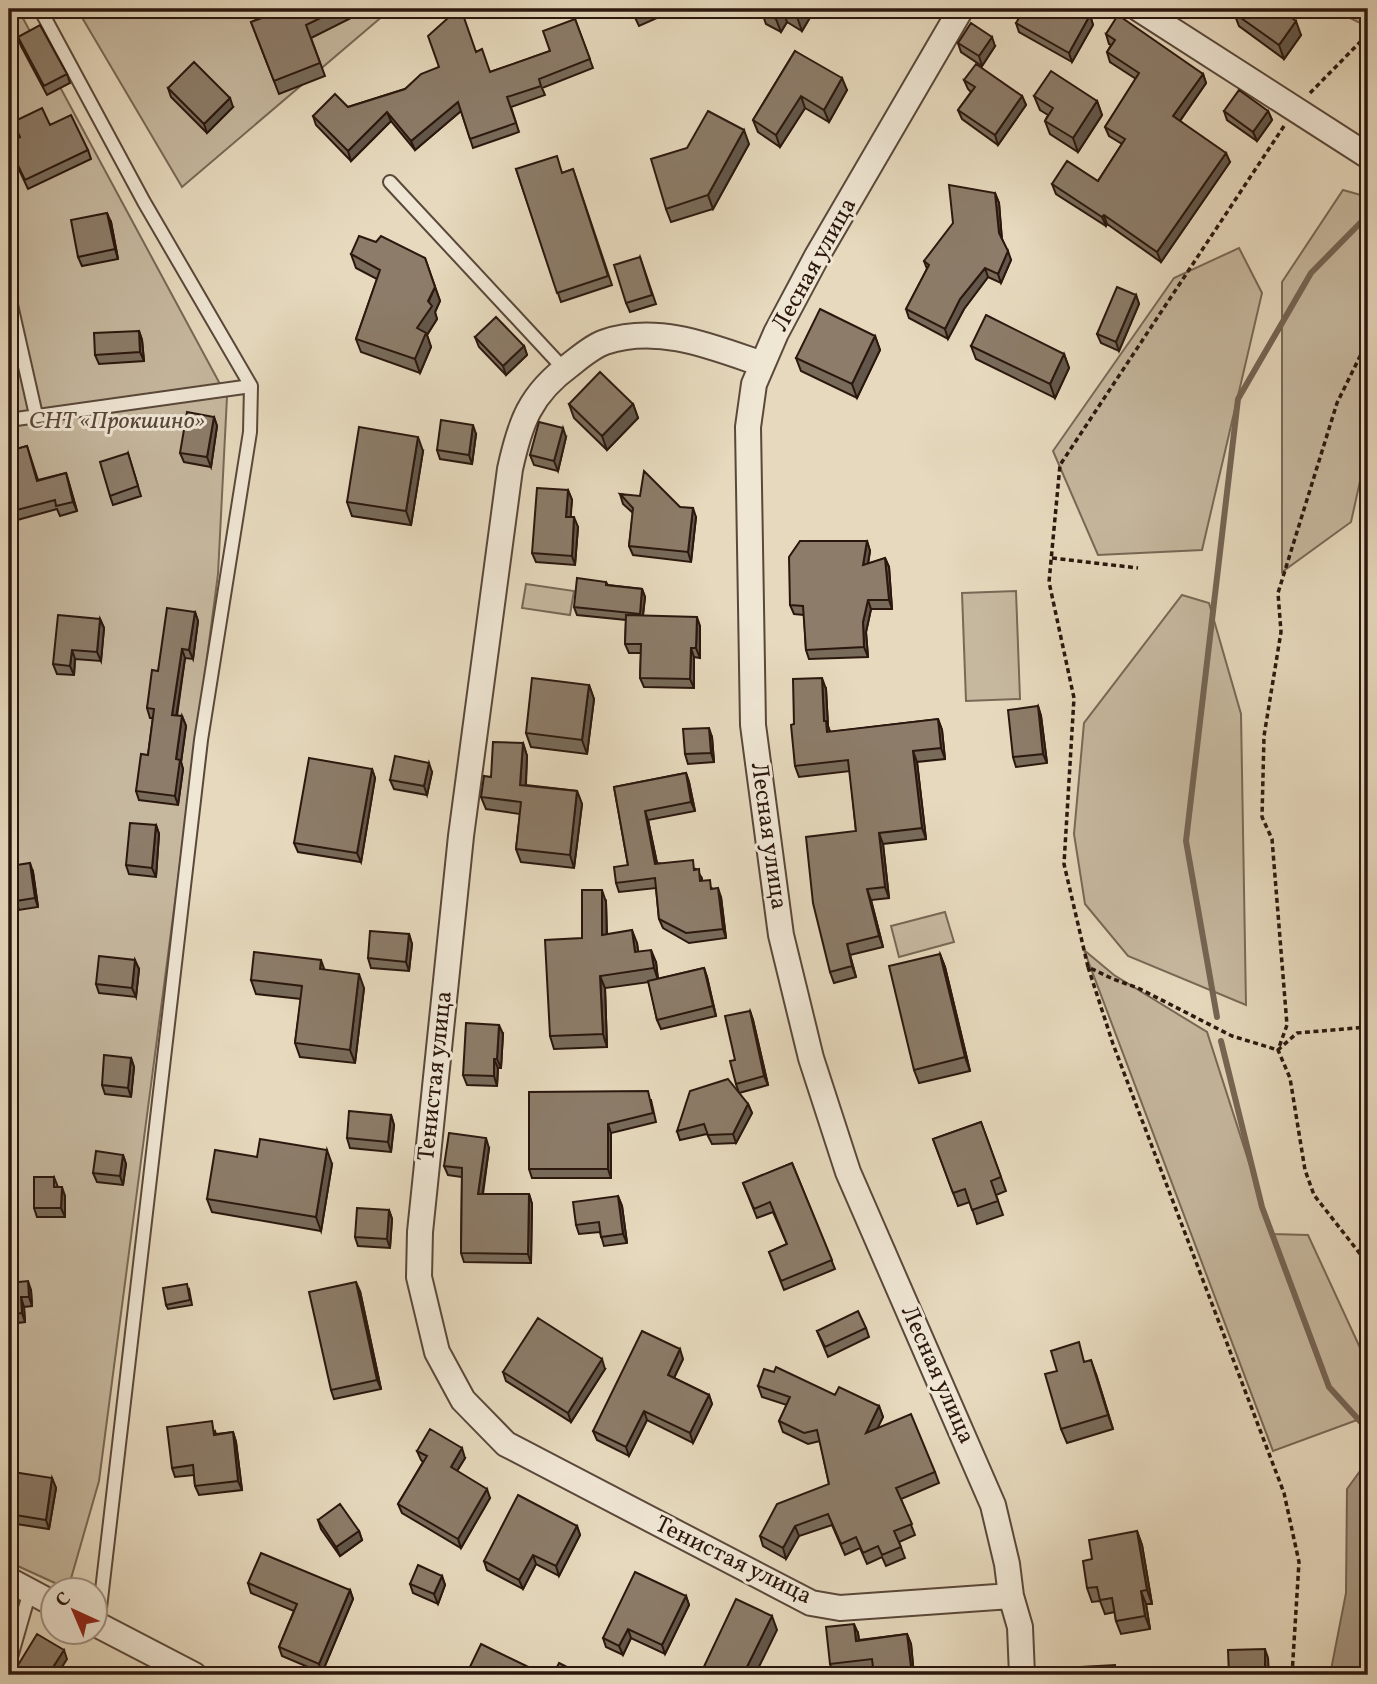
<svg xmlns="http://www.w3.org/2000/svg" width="1377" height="1684" viewBox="0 0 1377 1684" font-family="Vollkorn,serif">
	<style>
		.green { fill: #c6b89f; stroke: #786856; stroke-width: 2 }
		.water { fill: #a69782; stroke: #756454; stroke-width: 2 }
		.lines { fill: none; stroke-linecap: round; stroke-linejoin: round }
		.stream { stroke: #756454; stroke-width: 6 }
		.lane-casing { stroke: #5a483a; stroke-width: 16 }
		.street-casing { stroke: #5a483a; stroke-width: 28 }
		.path { stroke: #2b170e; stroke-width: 3.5; stroke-dasharray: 5 3.5; stroke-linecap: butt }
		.lane { stroke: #efe6d4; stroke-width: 12 }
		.street { stroke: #efe6d4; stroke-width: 24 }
		.wall { fill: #786b5a; stroke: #2b170e; stroke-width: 2 }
		.shaded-wall { fill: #62574a; stroke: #2b170e; stroke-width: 2 }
		.building { fill: #8c7c69; stroke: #2b170e; stroke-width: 2 }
		.labels { text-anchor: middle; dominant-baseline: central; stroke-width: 6; stroke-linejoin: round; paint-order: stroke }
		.street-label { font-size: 24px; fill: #2b170e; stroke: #efe6d4 }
		.park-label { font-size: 24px; font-style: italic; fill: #5a473a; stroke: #efe6d4 }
	</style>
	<rect width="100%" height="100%" fill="#e6d9bd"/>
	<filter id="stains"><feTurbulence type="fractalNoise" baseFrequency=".00286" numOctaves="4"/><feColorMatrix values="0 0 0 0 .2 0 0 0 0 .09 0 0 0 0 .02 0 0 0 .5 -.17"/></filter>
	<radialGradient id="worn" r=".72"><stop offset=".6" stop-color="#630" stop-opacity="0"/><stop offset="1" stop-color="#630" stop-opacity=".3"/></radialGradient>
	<!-- green -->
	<path class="green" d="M9,9H18L227,397L218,574L99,1481L68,1589L9,1562Z
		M77,9H391L182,187Z
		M1332,9H1368V27Z
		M1343,190L1368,197V445L1351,522L1282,572V282Z
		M1239,248L1262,293L1202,550L1098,555L1053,451L1174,278Z
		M526,584L574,591L570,615L522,608Z
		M1016,591L1020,699L966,701L962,593Z
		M1182,595L1209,603L1241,714L1246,1005L1128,956L1085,904L1074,834L1084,723Z
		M945,912L954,942L899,957L891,926Z
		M1084,950L1114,975L1207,1032L1272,1234L1308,1235L1368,1365V1416L1273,1451Z"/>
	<!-- water -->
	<path class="water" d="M1368,1460V1675H1330L1346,1593L1347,1489Z"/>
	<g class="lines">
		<!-- stream -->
		<path class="stream" d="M1217,1017L1186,841L1238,399L1311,273L1368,215
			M1221,1041L1262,1207L1329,1387L1368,1430"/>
		<defs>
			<path id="lane" d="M40,9L144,202L251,386L250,432L201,740L98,1625
				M390,182L564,369
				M9,296L36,415
				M9,420L251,386
				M9,1664L30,1591"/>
			<path id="street" d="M961,9L817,256L776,333L754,384L748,427L753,725L781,935L811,1058L848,1172L993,1505L1007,1564L1011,1596L1020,1627L1022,1675
				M1139,9L1368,156
				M762,364C713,347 658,324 605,342C593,346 580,357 570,365C530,394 520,423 510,469L461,836L420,1232L419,1277L437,1352L463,1400L506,1444L811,1603L840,1608L1011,1596
				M9,1580L52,1603
				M94,1623L194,1675"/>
		</defs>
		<!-- lane casing -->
		<use href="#lane" class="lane-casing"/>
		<!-- street casing -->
		<use href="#street" class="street-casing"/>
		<!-- path -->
		<path class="path" d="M1310,93L1368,34
			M1284,126L1060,465L1049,582L1074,698L1064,864L1088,967L1113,979L1138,988L1232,1036L1278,1050L1297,1033L1368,1027
			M1368,340L1337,403L1278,593L1281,632L1264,736L1262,817L1272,839L1287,1025L1278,1050L1290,1078L1305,1170L1314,1195L1368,1264
			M1052,558L1138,568
			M1088,967L1113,1044L1284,1493L1299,1562L1292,1675"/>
		<!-- lane -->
		<use href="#lane" class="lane"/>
		<!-- street -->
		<use href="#street" class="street"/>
	</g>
	<!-- wall -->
	<path class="wall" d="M286,9H350L353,17L311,38L325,76L279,94L251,22Z
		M631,9H677L639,26Z
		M761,9H815L802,31L787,22L781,32L766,24L761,10Z
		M1281,10L1301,35L1284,59L1239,26L1234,13Z
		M1090,15L1093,25L1072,62L1019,32L1016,23Z
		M575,19L593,68L542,88L545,95L511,107L519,132L473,148L461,111L415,150L391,121L351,161L316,125L313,116L348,107L405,89L439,67L476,52L490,72L550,51Z
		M1106,34L1203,74L1206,83L1180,121L1230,162L1161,262L1107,224L1106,226L1056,194L1052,184L1098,181L1122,144L1109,136L1105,127L1136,79L1110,62L1107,52L1111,45L1109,44Z
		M18,37L67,74L70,83L47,95L21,46Z
		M958,43L995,46L982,66L961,52Z
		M795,51L847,90L829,122L805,108L780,147L758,132L753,120Z
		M964,80L1022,96L1026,105L998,145L962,119L958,110L971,92L968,89Z
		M168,88L233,107L207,133L171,97Z
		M1034,96L1097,101L1102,115L1078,152L1050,134L1045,121L1048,115L1040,110Z
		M1224,111H1268L1272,120L1257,141L1227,120Z
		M13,122L50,125L88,150L91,159L28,189L9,148L20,138Z
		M749,144L713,209L671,222L666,209Z
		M516,169L562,173L573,169L612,285L561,302Z
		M995,193L999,203L1002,239L1011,260L1001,283L988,277L964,309L948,339L909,318L906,309L927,269L924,261Z
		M111,222L118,259L82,266L78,257Z
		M351,254L425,258L440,301L435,312L437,319L427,335L431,347L420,373L361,352L356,339L377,279L356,268Z
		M640,257L656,304L630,312L626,303Z
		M1136,295L1139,304L1119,351L1101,343L1097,334Z
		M139,331L142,340L144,361L99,364L95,355Z
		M875,336L880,350L857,398L801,371L796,358Z
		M475,337L524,346L527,355L506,375L479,347Z
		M971,346L1064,354L1069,368L1055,398L976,359Z
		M569,404H633L638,418L607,450L574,418Z
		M214,417L217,426L211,467L184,462L180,453Z
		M476,434L472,464L440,459L437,450Z
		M566,437L558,471L534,465L530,455Z
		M27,446L38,480L66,473L77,511L60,516L57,509L10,522L9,520V451Z
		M423,451L411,525L352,516L347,502Z
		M128,453L141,496L113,505L110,496Z
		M568,490L572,500L570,517L578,527L575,565L536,562L532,553Z
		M620,494L680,507L696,517L691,562L633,555L629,546L633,513L623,504Z
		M867,541L870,551L868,564L885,558L889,567L892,609H871L866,632L868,657L809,659L806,650L804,615L794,614L790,605Z
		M606,582L608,585L642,589L645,597L643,616L700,626V658L694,657V688L644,687L640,678L641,653H629L625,644L626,620L577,615L574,607Z
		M195,612L198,621L193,659L185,658L177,716H182L186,726L181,762L183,769L178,805L139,800L136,791L148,755L153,718H150L147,708L158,671Z
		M100,619L104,628L101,661L75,659L74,675L57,674L53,664Z
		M589,685L594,699L587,754L531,747L526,733Z
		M826,689L828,726L830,732L938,719L942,730L945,759L917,762L926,839L883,844L889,898L871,900L883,947L850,955L856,977L834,983L830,972L856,831L850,771L799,777L795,766L794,724Z
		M1038,706L1041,716L1047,763L1016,767L1013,757Z
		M712,737L714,762L688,764L685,754Z
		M523,743L527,756L526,785L577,791L582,804L574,868L521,862L516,849L520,814L486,809L481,797L491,777Z
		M372,769L375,778L361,862L298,852L294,843Z
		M432,772L427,795L394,789L390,780Z
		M686,773L689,782L695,811L648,820L657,863L696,869L702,878V881L713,889L721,897L726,938L689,943L663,928L659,919L656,888L619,892L616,883L628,865L614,787Z
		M156,825L159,834L156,877L129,874L126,865Z
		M33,872L38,907L19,910L16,901Z
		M606,902L607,934L637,943L638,952L656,962L658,979L704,968L707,977L716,1016L661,1029L657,1020L649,982L605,988L607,1047L554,1049L550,1036L582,938Z
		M409,934L412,944L409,971L371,968L368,958Z
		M940,954L945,967L970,1071L919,1083L914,1070Z
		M139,969L136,997L99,993L96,984Z
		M325,970L364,988L355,1063L300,1057L295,1043L301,999L256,994L251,980Z
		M750,1011L753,1020L768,1085L739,1093L736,1084L735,1060Z
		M503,1034L501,1068H498L497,1086L467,1085L463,1075Z
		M131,1058L134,1067L131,1097L105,1094L102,1085Z
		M529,1092L651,1100L656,1122L611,1133V1178H532L529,1169Z
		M748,1104L752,1113L736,1143L712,1144L707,1134L680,1140L677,1131Z
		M391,1115L394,1125L391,1152L350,1148L347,1138Z
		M981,1122L1006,1191L996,1195L1003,1215L977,1224L970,1202L958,1206L933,1139Z
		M489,1148L483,1194H529L532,1204L531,1263L464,1262L461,1253L462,1177L448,1175L444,1166Z
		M123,1155L126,1164L123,1185L97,1182L93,1173Z
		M792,1163L835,1269L784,1290L769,1252L787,1244L773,1212L757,1218L743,1183Z
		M332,1164L321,1231L212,1212L207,1199Z
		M54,1177L58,1187L65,1196V1217H37L34,1208Z
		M618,1196L622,1206L627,1243L604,1246L600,1232L579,1234L576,1225Z
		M389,1210L392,1219L390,1248L358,1246L355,1237Z
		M9,1283L31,1290L32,1306L24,1307L25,1322L9,1324Z
		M189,1289L192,1305L168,1309L166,1305Z
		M360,1291L381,1389L334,1399L331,1390Z
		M866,1328L869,1337L828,1357L817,1331Z
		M683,1359L674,1378L709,1395L712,1404L693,1443L647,1420L629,1456L597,1440L593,1431Z
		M1085,1362L1096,1374L1113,1429L1067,1443L1061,1429Z
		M605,1369L571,1422L506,1381L503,1372Z
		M758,1386L835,1395L879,1406L883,1417L877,1428L935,1472L939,1483L901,1499L915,1535L899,1542L905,1558L886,1566L882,1557L867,1564L860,1548L845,1555L832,1525L799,1536L786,1559L763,1546L760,1536L829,1484L820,1441L808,1444L783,1432L779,1421L787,1405L762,1397Z
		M215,1431L216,1434L233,1432L236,1442L242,1490L199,1495L195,1486L194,1475L175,1477L172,1468Z
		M417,1451L465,1458L457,1471L490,1498L461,1548L402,1513L398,1504L423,1462L421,1460Z
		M52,1478L56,1488L49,1529L10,1523L9,1498Z
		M318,1520L359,1531L362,1540L340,1556L321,1529Z
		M577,1526L580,1535L559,1576L536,1564L523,1589L487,1570L484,1561Z
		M1137,1531L1142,1545L1152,1604H1146L1150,1629L1121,1634L1116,1621L1115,1612L1105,1614L1100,1601L1092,1602L1087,1588L1092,1559Z
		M442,1576L445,1585L438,1604L413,1593L410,1584Z
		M248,1583L350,1590L353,1599L322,1673L282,1656L279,1647L294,1611L251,1593Z
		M686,1596L689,1605L665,1654L631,1638L623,1655L606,1647L603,1638Z
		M858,1633L859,1640L907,1634L911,1644L914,1675H874L873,1668L833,1673L830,1664Z"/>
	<!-- shaded-wall -->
	<path class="shaded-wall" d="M782,9L787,22L781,32L776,19Z
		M802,9H815L802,31L797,17Z
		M1090,15L1093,25L1072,62L1069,53Z
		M1296,21L1301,35L1284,59L1279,45Z
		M992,37L995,46L982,66L979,56Z
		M1203,74L1206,83L1177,125L1173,116Z
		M842,78L847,90L829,122L824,110Z
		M801,96L805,108L780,147L776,135Z
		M1022,96L1026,105L998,145L995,135Z
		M230,98L233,107L207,133L204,124Z
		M1097,101L1102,115L1078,152L1073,138Z
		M458,102L461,111L415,150L411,141Z
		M1268,111L1272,120L1257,141L1253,132Z
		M387,112L391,121L351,161L348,151Z
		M744,130L749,144L713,209L708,195Z
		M1226,153L1230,162L1161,262L1157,252Z
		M995,193L999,203L1002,242L999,233Z
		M107,213L111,222L118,259L115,249Z
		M1104,215L1107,224L1106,226L1102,217Z
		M1008,251L1011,260L1001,283L998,274Z
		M985,268L988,277L964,309L948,339L945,329L960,299Z
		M435,287L440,301L435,312L437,319L427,335L431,347L420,373L415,359L417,328Z
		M1136,295L1139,304L1119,351L1116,342Z
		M139,331L142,340L144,361L140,352Z
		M875,336L880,350L857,398L852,384Z
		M524,346L527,355L506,375L503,366Z
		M1064,354L1069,368L1055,398L1050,384Z
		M633,404L638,418L607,450L602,436Z
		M214,417L217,426L211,467L207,457Z
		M473,425L476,434L472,464L469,455Z
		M563,428L566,437L558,471L554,461Z
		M418,437L423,451L411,525L406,511Z
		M66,473L69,483L77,511L73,502Z
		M568,490L572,500L570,526L566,517Z
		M693,508L696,517L691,562L688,552Z
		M574,517L578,527L575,565L572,556Z
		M867,541L870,551L866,575L863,565Z
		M885,558L889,567L892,609L889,600Z
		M642,589L645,597L642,622L640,614Z
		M868,600L871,609L866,632L868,657L864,647L863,622Z
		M195,612L198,621L193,659L189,650Z
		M697,617L700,626V658L696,648Z
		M100,619L104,628L101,661L97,652Z
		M691,648L694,657V688L690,679Z
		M182,649L185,658L175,724L172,715Z
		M72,650L75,659L74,675L70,666Z
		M822,678L826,689L828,726L830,732L831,743L824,721Z
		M589,685L594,699L587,754L582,740Z
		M1038,706L1041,716L1047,763L1043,754Z
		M182,716L186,726L181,762L183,769L178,805L175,796L176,759Z
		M938,719L942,730L945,759L941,748Z
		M709,728L712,737L714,762L711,753Z
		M523,743L527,756L525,797L520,785Z
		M913,751L917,762L926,839L922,828Z
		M429,763L432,772L427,795L424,786Z
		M372,769L375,778L361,862L357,853Z
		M686,773L689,782L695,811L691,802Z
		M577,791L582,804L574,868L570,855Z
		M645,811L648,820L659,873L655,864Z
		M156,825L159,834L156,877L152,868Z
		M879,833L883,844L889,898L885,887Z
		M30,863L33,872L38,907L35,898Z
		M718,888L721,897L726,938L723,929Z
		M867,889L871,900L883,947L879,936Z
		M602,890L606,902L607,947L602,935Z
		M632,930L637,943L640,965L635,952Z
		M409,934L412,944L409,971L406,962Z
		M847,944L856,977L852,966Z
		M651,950L656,962L658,980L654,968Z
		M940,954L945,967L970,1071L965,1057Z
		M135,960L139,969L136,997L132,988Z
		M321,960L326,974L320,969Z
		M704,968L707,977L716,1016L713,1006Z
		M359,974L364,988L355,1063L350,1050Z
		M600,976L605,988L607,1047L603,1034Z
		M750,1011L753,1020L768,1085L764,1076Z
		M499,1025L503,1034L501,1068L497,1059Z
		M131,1058L134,1067L131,1097L128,1088Z
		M494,1059L498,1068L497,1086L494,1076Z
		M748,1104L752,1113L736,1143L733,1134Z
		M391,1115L394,1125L391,1152L388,1142Z
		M608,1124L611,1133V1178L608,1169Z
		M486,1138L489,1148L481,1203L478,1194Z
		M327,1150L332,1164L321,1231L316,1217Z
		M123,1155L126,1164L123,1185L120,1176Z
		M62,1187L65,1196V1217L61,1208Z
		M529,1194L532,1204L531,1263L528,1254Z
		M618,1196L622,1206L627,1243L623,1234Z
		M389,1210L392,1219L390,1248L387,1239Z
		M28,1281L31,1290L32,1306L29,1297Z
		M356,1282L360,1291L381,1389L377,1380Z
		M21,1297L24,1307L25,1322L22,1313Z
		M680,1349L683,1359L671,1384L668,1375Z
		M602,1359L605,1369L571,1422L568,1413Z
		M1091,1360L1096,1374L1113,1429L1108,1415Z
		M709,1395L712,1404L693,1443L690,1433Z
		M879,1406L883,1417L870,1444L866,1433Z
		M644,1411L647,1420L629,1456L626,1447Z
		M233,1432L236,1442L242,1490L238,1481Z
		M462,1448L465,1458L454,1476L451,1467Z
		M52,1478L56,1488L49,1529L46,1520Z
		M487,1489L490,1498L461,1548L458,1539Z
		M577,1526L580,1535L559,1576L556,1566Z
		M795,1526L799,1536L786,1559L783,1548Z
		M359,1531L362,1540L340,1556L336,1547Z
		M1137,1531L1142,1545L1152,1604L1147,1590Z
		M533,1555L536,1564L523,1589L519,1580Z
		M442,1576L445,1585L438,1604L434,1594Z
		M350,1590L353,1599L322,1673L319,1664Z
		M1141,1591L1146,1604L1150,1629L1145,1616Z
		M686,1596L689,1605L665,1654L662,1645Z
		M772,1616L777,1630L755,1675H743Z
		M854,1624L858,1633L860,1650L856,1641Z
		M628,1629L631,1638L623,1655L619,1646Z
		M907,1634L911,1644L914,1675H912Z
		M1265,1649L1268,1658L1269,1675H1265Z
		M64,1650L67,1659L57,1675H48Z"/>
	<!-- building -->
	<path class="building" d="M286,9H339L306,25L320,63L274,81L251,22Z
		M458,9H461L476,52L482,49L490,72L550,51L543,31L575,19L590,59L539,79L541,86L507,97L516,123L470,139L458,102L411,141L387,112L348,151L313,116L335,94L348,107L405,89L421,74L439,67L428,36Z
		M761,9H781L776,19L761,10Z
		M782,9H802L797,17Z
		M1024,9H1078L1090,15L1069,53L1016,23Z
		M1236,9H1279L1296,21L1279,45L1234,13Z
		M1118,15L1203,74L1173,116L1226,153L1157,252L1104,215L1102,217L1052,184L1067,161L1098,181L1125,139L1105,127L1139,73L1107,52L1115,40L1106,34Z
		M971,23L992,37L979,56L958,43Z
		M40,25L67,74L44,86L18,37Z
		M795,51L842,78L824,110L801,96L776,135L753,120Z
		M194,62L230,98L204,124L168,88Z
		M976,64L1022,96L995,135L958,110L975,87L964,80Z
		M1051,71L1097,101L1073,138L1045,121L1053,108L1034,96Z
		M1239,90L1268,111L1253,132L1224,111Z
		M42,108L50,125L71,115L88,150L25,180L9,147V143L20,137L13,122Z
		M708,111L744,130L708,195L666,209L651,159L687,148Z
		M557,156L562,173L573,169L608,276L557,293L516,169Z
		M949,185L995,193L999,233L1008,251L998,274L985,268L960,299L945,329L906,309L929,265L924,261L953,223Z
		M107,213L115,249L78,257L71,220Z
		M359,236L376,242L381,236L425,258L435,287L428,301L432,306L417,328L426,333L415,359L356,339L380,270L351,254Z
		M640,257L652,295L626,303L614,265Z
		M1117,287L1136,295L1116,342L1097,334Z
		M820,309L875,336L852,384L796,358Z
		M986,315L1064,354L1050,384L971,346Z
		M496,317L524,346L503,366L475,337Z
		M139,331L140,352L95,355L94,333Z
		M600,372L633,404L602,436L569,404Z
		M187,412L214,417L207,457L180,453Z
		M441,420L473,425L469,455L437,450Z
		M539,422L563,428L554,461L530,455Z
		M359,427L418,437L406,511L347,502Z
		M27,446L37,481L66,473L73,502L56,506L55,500L9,512V451Z
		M128,453L138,486L110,496L100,462Z
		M644,471L680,507L693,508L688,552L629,546L633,508L620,494L640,496Z
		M537,488L568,490L566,517H574L572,556L532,553Z
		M800,541H867L863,565L885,558L889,600H868L863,622L864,647L806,650L803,606L790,605L789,557Z
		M577,578L606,582V585L642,589L640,614L574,607Z
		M167,608L195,612L189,650L182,649L172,715L182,716L176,759L180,760L175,796L136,791L141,754L148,755L154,709L147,708L152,670L158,671Z
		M58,615L100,619L97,652L72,650L70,666L53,664Z
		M626,615L697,617L696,648H691L690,679L640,678L641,644H625Z
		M532,678L589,685L582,740L526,733Z
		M822,678L824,721H826L827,732L938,719L941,748L913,751L922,828L879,833L885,887L867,889L879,936L847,944L852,966L830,972L813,903L806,837L856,831L848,760L795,766L791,725L794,724L793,679Z
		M1038,706L1043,754L1013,757L1008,710Z
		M709,728L711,753L685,754L683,729Z
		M493,742L523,743L520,785L577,791L570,855L516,849L521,802L481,797L484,776L491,777Z
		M395,756L429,763L424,786L390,780Z
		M309,758L372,769L357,853L294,843Z
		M686,773L691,802L645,811L655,864L693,860L694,870L699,869L700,881L710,880L711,889L718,888L723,929L686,933L659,919L655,878L616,883L614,867L628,865L614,787Z
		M130,823L156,825L152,868L126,865Z
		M30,863L35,898L16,901L10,866Z
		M582,890H602V935L632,930L635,952L651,950L654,968L600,976L603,1034L550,1036L545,940L582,938Z
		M370,931L409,934L406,962L368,958Z
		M254,952L321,960L320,969L359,974L350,1050L295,1043L302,986L251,980Z
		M940,954L965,1057L914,1070L889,966Z
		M99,956L135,960L132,988L96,984Z
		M704,968L713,1006L657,1020L648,981Z
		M750,1011L764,1076L736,1084L730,1061L735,1060L725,1016Z
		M466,1023L499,1025L497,1059H494V1076L463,1075Z
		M104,1055L131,1058L128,1088L102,1085Z
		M728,1079L748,1104L733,1134L708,1135L704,1124L677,1131L690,1091Z
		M648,1091L653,1113L608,1124V1169H529V1092Z
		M349,1111L391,1115L388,1142L347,1138Z
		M981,1122L1001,1177L991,1181L998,1201L972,1210L965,1189L953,1193L933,1139Z
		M449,1133L486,1138L478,1194H529L528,1254L461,1253L462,1168L444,1166Z
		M260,1139L327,1150L316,1217L207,1199L215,1150L257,1157Z
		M96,1151L123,1155L120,1176L93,1173Z
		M792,1163L832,1260L781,1281L769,1252L787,1244L770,1202L754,1209L743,1183Z
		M34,1177H54V1187H62L61,1208H34Z
		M618,1196L623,1234L601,1237L599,1222L576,1225L573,1202Z
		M357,1208L389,1210L387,1239L355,1237Z
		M28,1281L29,1297H21L22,1313L9,1314V1283Z
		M356,1282L377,1380L331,1390L309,1292Z
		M187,1284L190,1300L166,1305L163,1288Z
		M858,1311L866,1328L825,1347L817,1331Z
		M538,1318L602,1359L568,1413L503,1372Z
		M642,1331L680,1349L668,1375L709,1395L690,1433L644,1411L626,1447L593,1431Z
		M1079,1342L1084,1362L1091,1360L1108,1415L1061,1429L1045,1374L1057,1371L1051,1351Z
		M776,1367L835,1395L839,1387L879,1406L866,1433L911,1414L935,1472L896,1488L912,1524L894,1531L901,1547L882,1555L878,1546L863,1553L856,1537L841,1544L828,1514L795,1526L783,1548L760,1536L777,1504L829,1484L817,1430L804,1433L779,1421L790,1397L758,1386L764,1369L774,1372Z
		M212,1421L214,1435L233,1432L238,1481L195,1486L193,1465L172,1468L167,1427Z
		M430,1429L462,1448L451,1467L487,1489L458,1539L398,1504L427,1456L417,1451Z
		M13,1472L52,1478L46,1520L9,1514V1498Z
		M518,1495L577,1526L556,1566L533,1555L519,1580L484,1561Z
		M340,1504L359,1531L336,1547L318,1520Z
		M1137,1531L1147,1590L1141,1591L1145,1616L1116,1621L1112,1598L1100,1600L1097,1587L1087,1588L1083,1561L1092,1559L1089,1540Z
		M261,1553L350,1590L319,1664L279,1647L297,1604L248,1583Z
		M418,1565L442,1576L434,1594L410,1584Z
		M635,1572L686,1596L662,1645L628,1629L619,1646L603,1638Z
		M736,1599L772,1616L743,1675H700Z
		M854,1624L856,1641L907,1634L912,1675H874L872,1659L830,1664L826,1627Z
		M37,1634L64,1650L48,1675H12Z
		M481,1644L545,1675H466Z
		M1265,1649V1675H1229L1228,1650Z
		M559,1663L581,1674L580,1675H553Z
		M1115,1665V1675H1064L1063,1668Z"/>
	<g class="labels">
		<!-- street labels -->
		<g class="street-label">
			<text transform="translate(815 265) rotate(-61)">Лесная улица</text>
			<text transform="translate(768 836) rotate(82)">Лесная улица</text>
			<text transform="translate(436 1076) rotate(-84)">Тенистая улица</text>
			<text transform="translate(937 1375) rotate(66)">Лесная улица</text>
			<text transform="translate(733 1561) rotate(26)">Тенистая улица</text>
		</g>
		<!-- park labels -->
		<g class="park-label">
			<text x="117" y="422">СНТ «Прокшино»</text>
		</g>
	</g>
	<!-- margin -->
	<rect width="1377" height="1684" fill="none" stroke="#e6d9bd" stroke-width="35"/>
	<rect x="10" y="10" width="1356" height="1663" fill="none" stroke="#2b170e" stroke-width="3.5"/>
	<rect x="18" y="18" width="1342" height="1649" fill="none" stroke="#2b170e" stroke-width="2"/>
	<!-- north arrow -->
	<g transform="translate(74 1611) rotate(316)"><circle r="33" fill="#efe6d4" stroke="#a19385" stroke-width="2"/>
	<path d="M0-5L12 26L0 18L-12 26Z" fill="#8f2418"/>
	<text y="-10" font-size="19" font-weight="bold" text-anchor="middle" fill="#2b170e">С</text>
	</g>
	<rect width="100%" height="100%" filter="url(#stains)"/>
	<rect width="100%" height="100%" fill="url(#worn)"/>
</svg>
